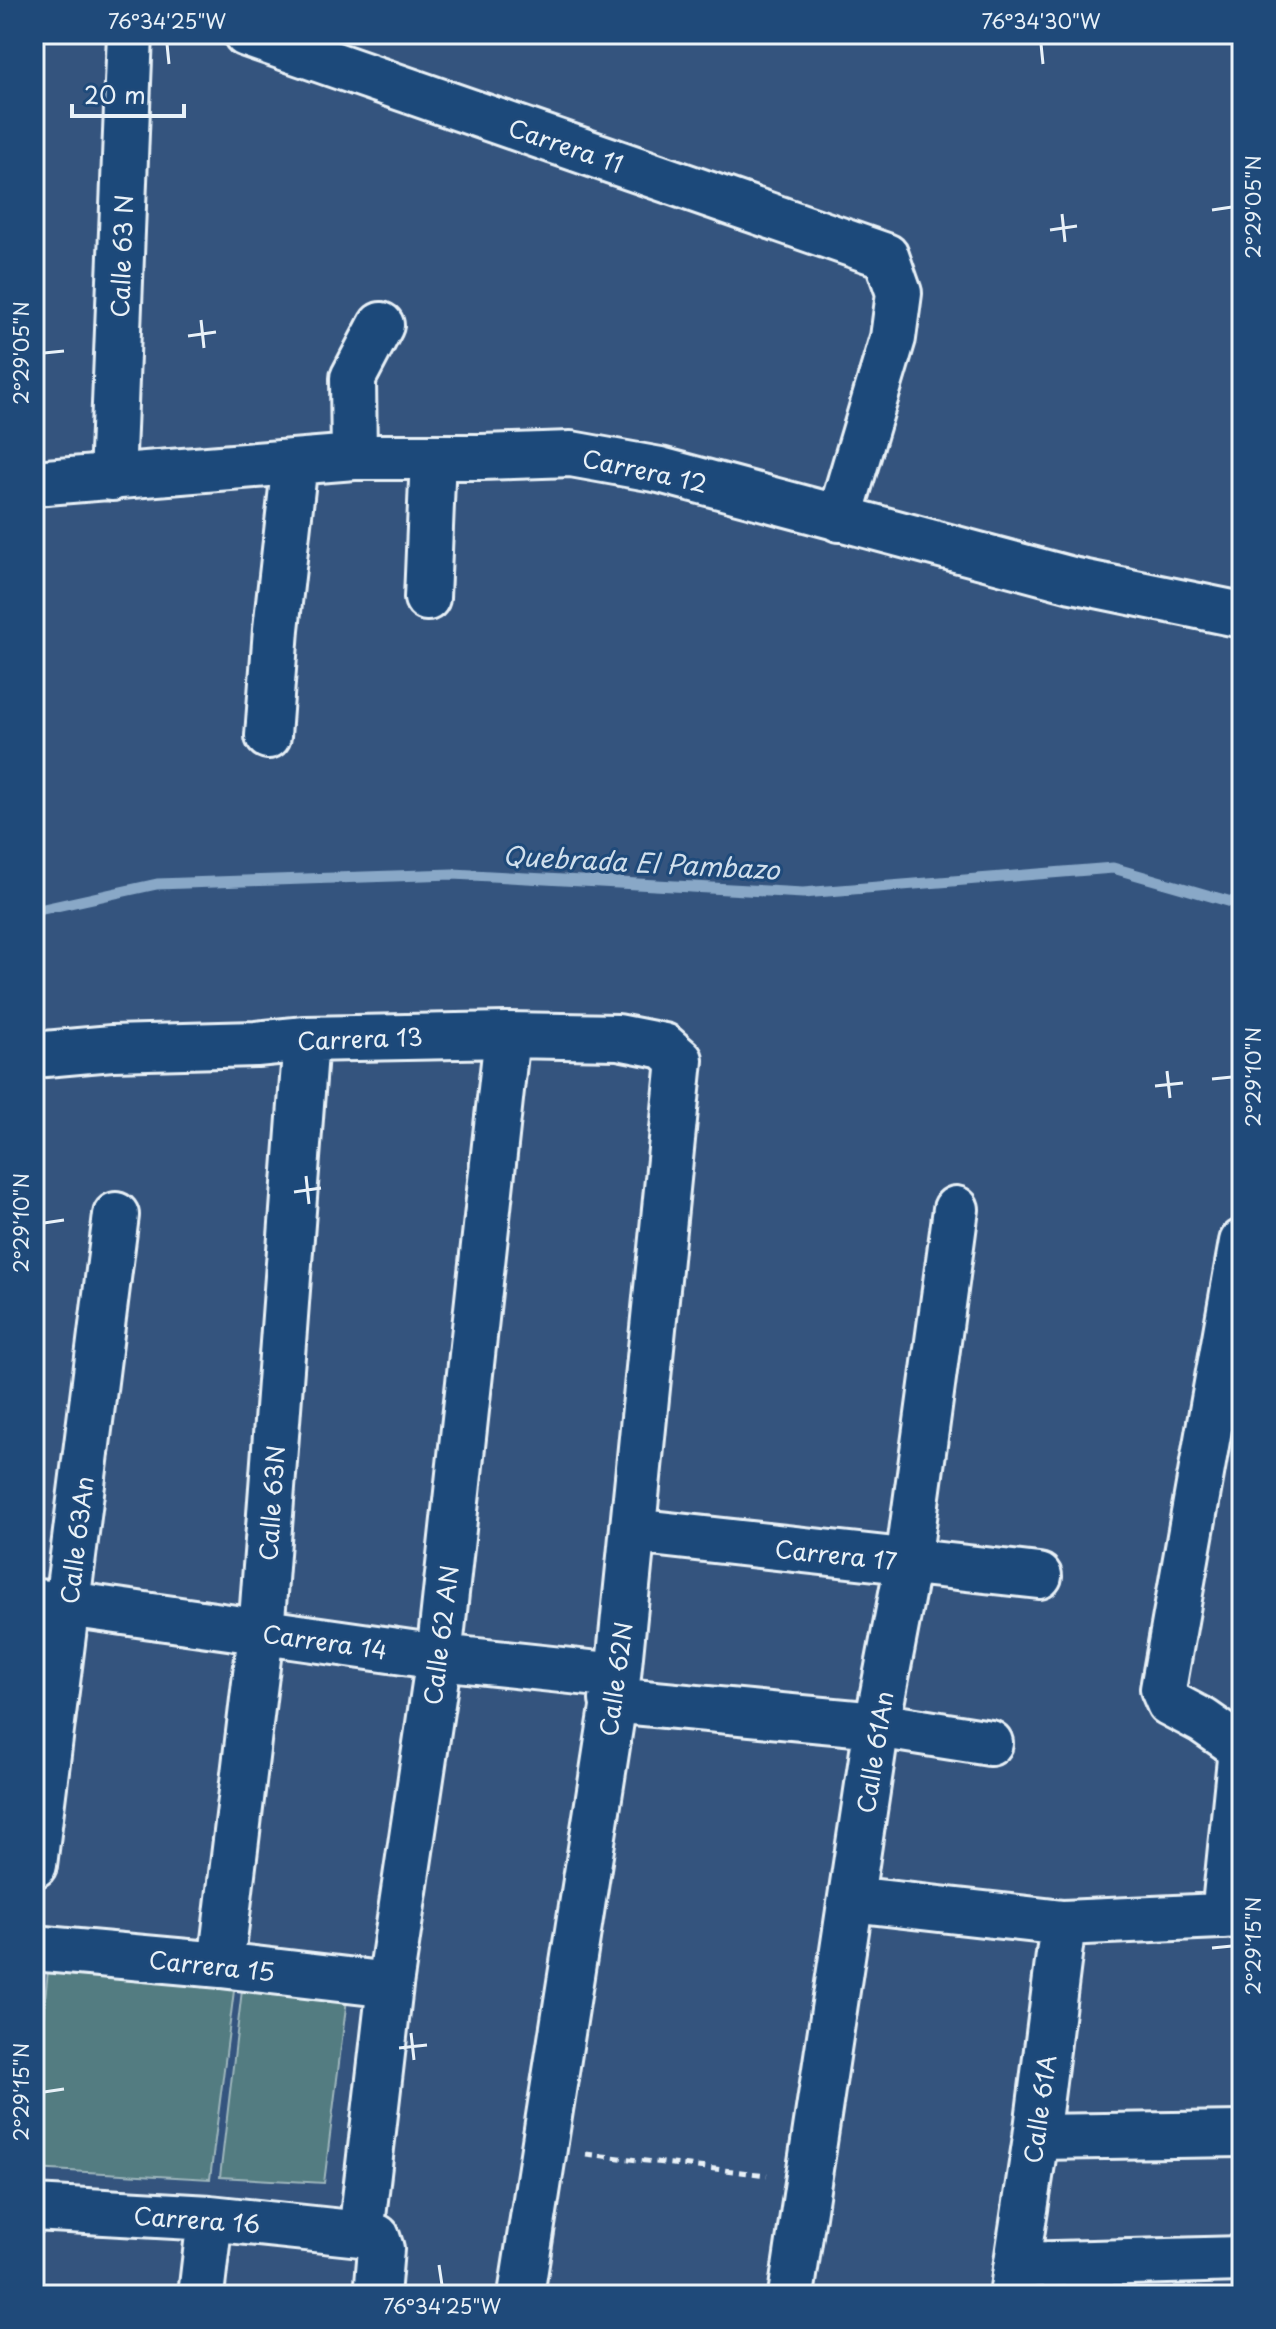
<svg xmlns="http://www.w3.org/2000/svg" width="1276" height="2329" viewBox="0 0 1276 2329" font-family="'Playpen Sans',sans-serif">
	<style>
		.green { fill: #537b81; stroke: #9eb6bc; stroke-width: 2 }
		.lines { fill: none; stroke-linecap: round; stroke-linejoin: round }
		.stream { stroke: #89a8c7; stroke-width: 11 }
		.minor-casing { stroke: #e8f1f8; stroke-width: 50 }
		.path { stroke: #e8f1f8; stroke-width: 5; stroke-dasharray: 8 6; stroke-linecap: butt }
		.minor { stroke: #1f4a7a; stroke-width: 44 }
		.ticks { fill: none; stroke: #e8f1f8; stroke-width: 3 }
		.labels { text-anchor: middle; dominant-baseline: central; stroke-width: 6; stroke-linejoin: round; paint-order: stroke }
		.street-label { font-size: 24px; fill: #e8f1f8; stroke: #1f4a7a }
		.water-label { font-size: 26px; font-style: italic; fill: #d0dfec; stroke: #1f4a7a }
		.neatline { fill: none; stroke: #e8f1f8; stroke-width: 3 }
		.ticks-label { font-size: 20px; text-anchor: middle; fill: #e8f1f8 }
	</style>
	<rect width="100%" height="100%" fill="#34547e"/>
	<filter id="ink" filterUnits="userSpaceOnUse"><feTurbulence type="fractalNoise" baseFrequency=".0125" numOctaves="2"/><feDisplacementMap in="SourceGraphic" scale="16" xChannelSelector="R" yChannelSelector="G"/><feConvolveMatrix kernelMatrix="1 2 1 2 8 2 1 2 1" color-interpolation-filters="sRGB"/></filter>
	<g filter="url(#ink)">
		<!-- green -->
		<path class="green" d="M49,1960L236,1975L210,2179L34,2169V2109Z
			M242,1990L347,1999L324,2183L220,2177Z"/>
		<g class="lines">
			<!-- stream -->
			<path class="stream" d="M34,911L157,884L453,874L803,893L1113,868L1242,905"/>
			<defs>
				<path id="minor" d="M246,34L886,256L899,293L893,338L839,519
					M354,457L353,378L381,325
					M112,478L130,34
					M34,483L354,457H482L571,454L660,470L1072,580L1242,615
					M427,598L433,457
					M268,736L276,629L295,462
					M34,1055L112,1048L256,1044L306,1039L507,1035L618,1037L664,1046L680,1060L618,1676L521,2295
					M633,1531L1039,1576
					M34,1602L68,1604L439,1657L618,1676
					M612,1700L877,1725L990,1743
					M34,1865L116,1215
					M851,1899L1063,1923L1242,1915
					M1224,1916L1240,1759L1236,1744L1203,1721L1169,1703L1163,1689L1242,1242
					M34,1948L221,1965L390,1985
					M221,1965L261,1633L306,1039
					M1036,2137L1242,2134
					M34,2208L210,2218L361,2234L377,2237L381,2249L377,2295
					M361,2234L390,1985L439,1657L507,1035
					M1017,2265L1242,2259
					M201,2295L210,2218
					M791,2295L877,1725L908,1562L956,1209
					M1012,2295L1036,2137L1063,1923"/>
			</defs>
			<!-- minor casing -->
			<use href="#minor" class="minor-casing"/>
			<!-- path -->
			<path class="path" d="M586,2154L767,2175"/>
			<!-- minor -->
			<use href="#minor" class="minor"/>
		</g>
	</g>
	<!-- ticks -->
	<path class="ticks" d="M167,44L169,64M1041,44L1043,64M1212,210L1232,207M1062,214L1065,242M1050,230L1077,226M201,320L204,348M188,336L216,332M44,353L64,351M1167,1071L1170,1098M1212,1079L1232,1077M1155,1086L1183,1083M306,1176L309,1204M294,1192L321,1188M44,1223L64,1220M1212,1948L1232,1946M411,2033L414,2060M399,2048L427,2045M44,2092L64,2089M439,2265L442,2285"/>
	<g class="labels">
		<!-- street labels -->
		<g class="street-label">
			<text transform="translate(566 145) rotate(19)">Carrera 11</text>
			<text transform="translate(121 256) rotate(-88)">Calle 63 N</text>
			<text transform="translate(645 470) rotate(12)">Carrera 12</text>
			<text transform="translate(360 1038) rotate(-2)">Carrera 13</text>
			<text transform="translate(271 1503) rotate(-86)">Calle 63N</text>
			<text transform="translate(76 1540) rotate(-83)">Calle 63An</text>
			<text transform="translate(836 1554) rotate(6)">Carrera 17</text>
			<text transform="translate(440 1635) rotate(-83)">Calle 62 AN</text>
			<text transform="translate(325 1641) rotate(8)">Carrera 14</text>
			<text transform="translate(615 1679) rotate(-82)">Calle 62N</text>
			<text transform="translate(874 1752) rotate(-81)">Calle 61An</text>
			<text transform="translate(212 1965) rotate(6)">Carrera 15</text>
			<text transform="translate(1039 2109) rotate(-82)">Calle 61A</text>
			<text transform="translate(197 2219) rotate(4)">Carrera 16</text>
		</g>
		<!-- water labels -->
		<g class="water-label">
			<text transform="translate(641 862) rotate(3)">Quebrada El Pambazo</text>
		</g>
	</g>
	<!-- margin -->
	<rect width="1276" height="2329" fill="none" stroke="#1f4a7a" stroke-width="88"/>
	<!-- scale -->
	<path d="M72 104v12h112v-12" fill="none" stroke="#e8f1f8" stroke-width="4"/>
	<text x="84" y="104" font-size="24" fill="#e8f1f8" stroke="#1f4a7a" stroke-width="6" paint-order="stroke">20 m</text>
	<rect x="44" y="44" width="1188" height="2241" class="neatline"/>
	<g class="ticks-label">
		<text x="167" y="29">76°34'25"W</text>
		<text x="1041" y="29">76°34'30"W</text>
		<text transform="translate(1254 207) rotate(-90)" y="7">2°29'05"N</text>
		<text transform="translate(22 353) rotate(-90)" y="7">2°29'05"N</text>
		<text transform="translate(1254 1077) rotate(-90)" y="7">2°29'10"N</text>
		<text transform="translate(22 1223) rotate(-90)" y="7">2°29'10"N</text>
		<text transform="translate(1254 1946) rotate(-90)" y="7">2°29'15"N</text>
		<text transform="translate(22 2092) rotate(-90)" y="7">2°29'15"N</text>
		<text x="442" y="2314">76°34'25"W</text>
	</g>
</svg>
